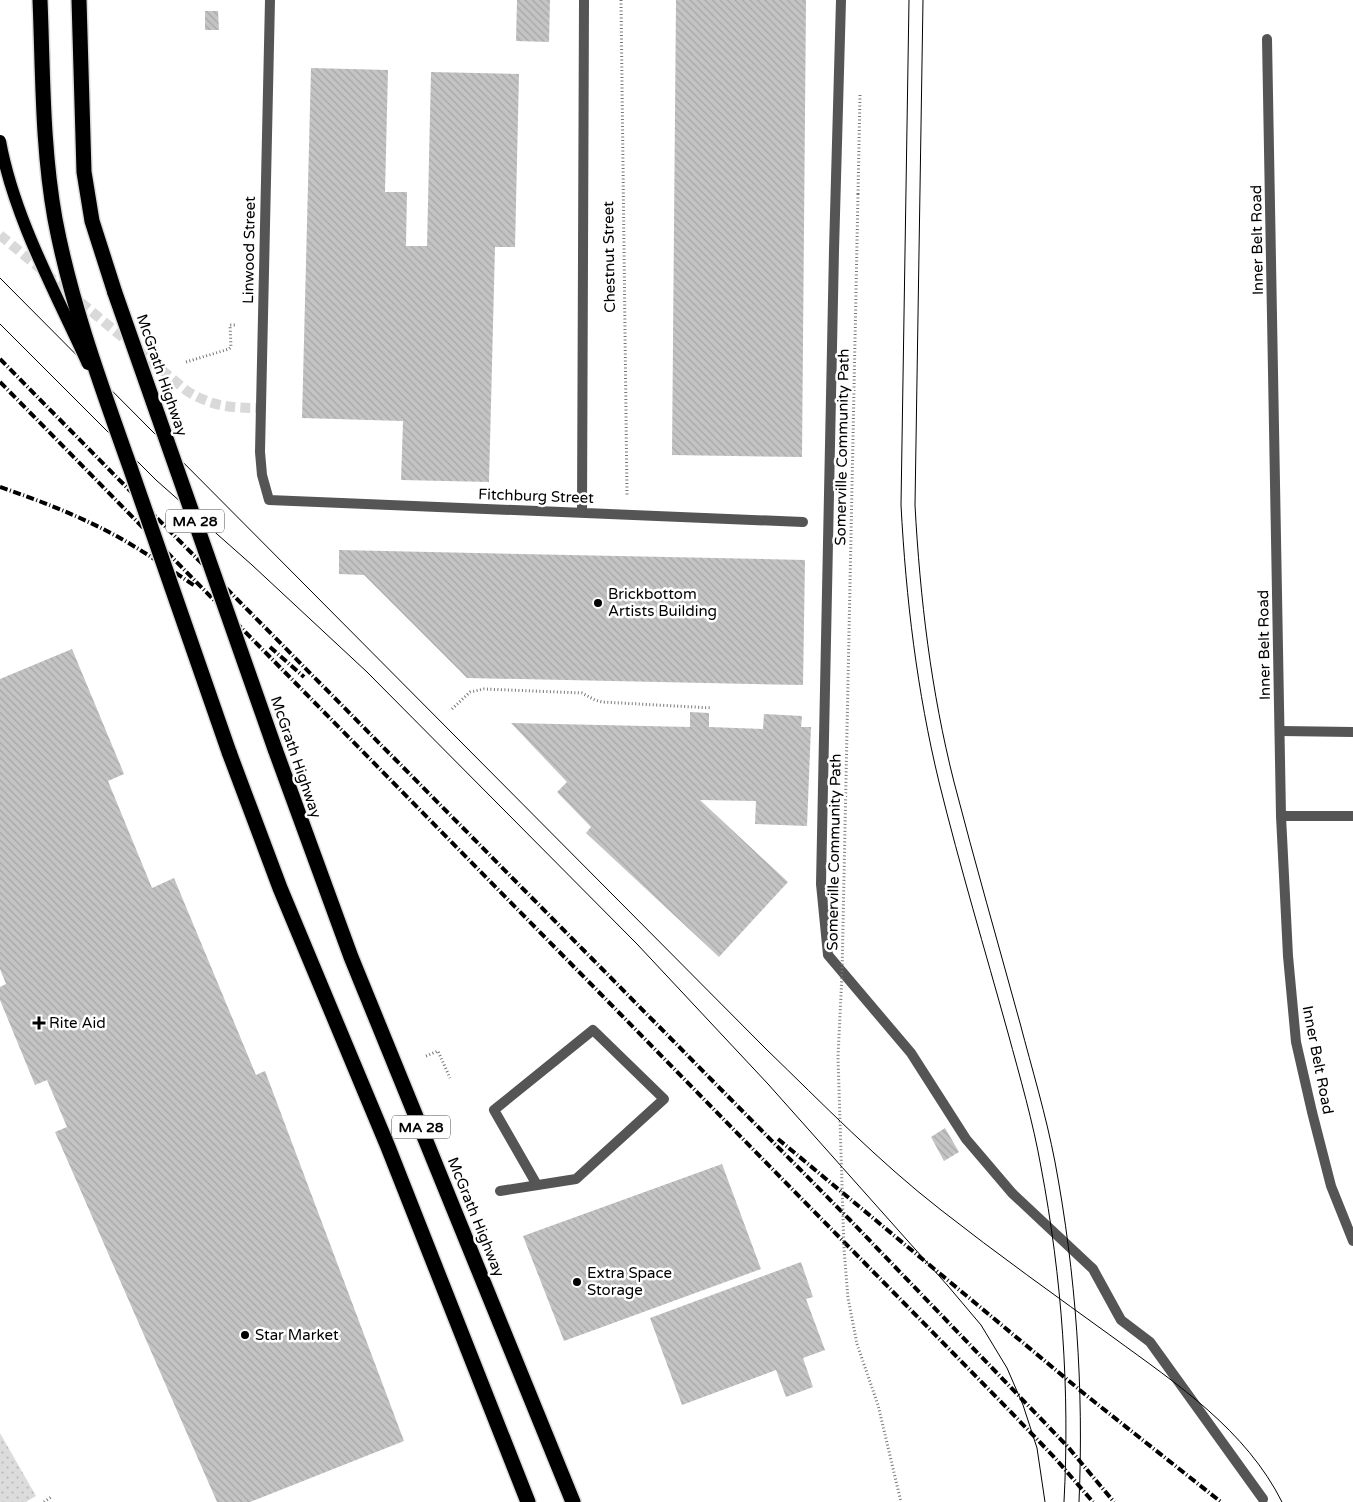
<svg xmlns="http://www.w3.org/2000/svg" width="1353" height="1502" viewBox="0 0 1353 1502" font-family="'Varela Round',sans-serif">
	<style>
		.park { fill: url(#park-dots) }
		.building { fill: url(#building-back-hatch) }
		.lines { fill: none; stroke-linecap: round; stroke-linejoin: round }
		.street-tunnel { stroke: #d9d9d9; stroke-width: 10; stroke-dasharray: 10 5; stroke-linecap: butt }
		.highway-casing { stroke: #dbdbdb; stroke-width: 18 }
		.path { stroke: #777; stroke-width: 3; stroke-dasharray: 1 2.5; stroke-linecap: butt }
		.lane { stroke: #555; stroke-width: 10 }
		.street { stroke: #555; stroke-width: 10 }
		.highway { stroke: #000; stroke-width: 15 }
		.tram { stroke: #000; stroke-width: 1 }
		.rail { stroke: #000; stroke-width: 4; stroke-dasharray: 8 2.5 1 2.5; stroke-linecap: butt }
		.primary-bridge-casing { stroke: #dbdbdb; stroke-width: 15; stroke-linecap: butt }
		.highway-bridge-casing { stroke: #dbdbdb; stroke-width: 18; stroke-linecap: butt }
		.path-bridge { stroke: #777; stroke-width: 3; stroke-dasharray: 1 2.5; stroke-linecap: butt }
		.primary-bridge { stroke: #000; stroke-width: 12 }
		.highway-bridge { stroke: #000; stroke-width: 15 }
		.poi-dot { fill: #000; stroke: #fff; stroke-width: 2 }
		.labels { text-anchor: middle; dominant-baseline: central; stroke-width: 5; stroke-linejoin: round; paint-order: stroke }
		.shield { fill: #fff; stroke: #4c4c4c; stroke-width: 1 }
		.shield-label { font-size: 14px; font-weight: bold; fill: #000 }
		.street-label { font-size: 15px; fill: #000; stroke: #fff }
		.poi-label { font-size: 15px; fill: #000; stroke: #fff; text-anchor: start }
	</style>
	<defs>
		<pattern id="park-dots" width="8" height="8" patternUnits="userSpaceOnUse" patternTransform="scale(1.25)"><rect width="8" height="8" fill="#dcdcdc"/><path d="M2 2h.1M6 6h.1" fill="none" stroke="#bbb" stroke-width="1.8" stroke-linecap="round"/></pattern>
		<pattern id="building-back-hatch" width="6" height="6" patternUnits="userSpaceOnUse" patternTransform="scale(1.25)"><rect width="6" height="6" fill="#c4c4c4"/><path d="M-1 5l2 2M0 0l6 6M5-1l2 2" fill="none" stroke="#a7a7a7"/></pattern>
	</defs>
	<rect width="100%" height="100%" fill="#fff"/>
	<!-- park -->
	<path class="park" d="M0,1433L36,1496L26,1502H0Z"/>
	<!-- building -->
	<path class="building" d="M517,0H550L549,42L516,41Z
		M676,0H806L802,457L672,455Z
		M205,11H218L219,30H205Z
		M311,68L388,70L385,192H407L406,246H427L431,72L519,74L515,247H495L489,482L401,480L403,421L302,418Z
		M339,550L805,560L803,685L467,678L364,575L339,574Z
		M72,649L124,774L108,781L152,888L174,878L256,1075L265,1071L404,1441L250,1502H217L55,1132L67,1127L47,1080L35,1085L0,1000V987L6,984L0,969V679Z
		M690,712L709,713V727L763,729L764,714L802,716L801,727H811L807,826L755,824L756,801L700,800L788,882L719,957L586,833L591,827L557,792L567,782L511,723L690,727Z
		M945,1128L959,1152L944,1161L931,1137Z
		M722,1164L761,1269L564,1341L523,1236Z
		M801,1262L813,1297L806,1299L825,1350L803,1358L813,1387L786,1397L776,1370L682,1405L650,1318Z"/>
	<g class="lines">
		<!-- street-tunnel -->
		<path class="street-tunnel" d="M0,235L187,391C213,407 232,408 261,408"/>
		<defs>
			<path id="highway" d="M79,0L84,172L92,221L115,293
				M275,749L351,957L573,1502
				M229,752L280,888L388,1147L528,1502"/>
		</defs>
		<!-- highway casing -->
		<use href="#highway" class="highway-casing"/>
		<!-- path -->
		<path class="path" d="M621,0L627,496
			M858,194L860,95
			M186,362L229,349L231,347L230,325H236
			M452,709L470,692L484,689L582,693L595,700L602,702L712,708
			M426,1056L438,1051L450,1078
			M44,1502L51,1497"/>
		<!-- lane -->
		<path class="lane" d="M841,0L834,250L821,884L828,955L911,1053L966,1139L1012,1193L1093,1269L1121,1320L1150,1342L1263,1499
			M1281,731L1353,732
			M1281,816H1353
			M500,1191L576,1179L664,1099L593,1030L494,1110L537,1185"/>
		<!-- street -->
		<path class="street" d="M270,0L260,452L262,475L269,500L803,522
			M1267,39L1281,816L1288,956L1296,1042L1312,1112L1331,1186L1353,1241
			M582,513L584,0"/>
		<!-- highway -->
		<use href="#highway" class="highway"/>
		<!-- tram -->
		<path class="tram" d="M909,0L901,505C906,599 917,691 939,782C960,867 985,950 1008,1033C1020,1077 1033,1122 1041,1167C1062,1278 1070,1390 1064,1502
			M923,0L915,505C920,598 931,691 954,782C975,863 998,943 1020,1023C1032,1069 1046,1115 1055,1162C1076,1274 1084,1388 1079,1502
			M0,278L766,1049C823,1104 878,1161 941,1210C997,1254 1056,1296 1114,1338C1177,1384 1246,1430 1282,1502
			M0,324L156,480L252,565L367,672L637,944L768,1084L948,1286L981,1325L1007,1368L1023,1405L1037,1448L1045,1502"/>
		<!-- rail -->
		<path class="rail" d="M0,359L850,1220L1068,1447L1114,1502
			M0,382L1006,1407L1055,1458L1093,1502
			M0,487C41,501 82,517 120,538C146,553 170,569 195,586
			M270,647L304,677
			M778,1139L1087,1396L1221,1502"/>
		<defs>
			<path id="primary-bridge" d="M0,141C14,218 56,293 88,364"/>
			<path id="highway-bridge" d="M40,0C43,73 42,147 55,219C71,304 101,385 130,467C163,562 196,657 229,752
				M115,293L275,749"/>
		</defs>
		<!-- primary-bridge casing -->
		<use href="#primary-bridge" class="primary-bridge-casing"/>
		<!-- highway-bridge casing -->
		<use href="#highway-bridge" class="highway-bridge-casing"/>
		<!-- path-bridge -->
		<path class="path-bridge" d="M858,194L842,974L838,1057L844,1249L848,1298L857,1344L878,1405L901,1502"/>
		<!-- primary-bridge -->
		<use href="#primary-bridge" class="primary-bridge"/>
		<!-- highway-bridge -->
		<use href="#highway-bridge" class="highway-bridge"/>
	</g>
	<!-- markers -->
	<g class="poi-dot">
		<circle cx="598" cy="603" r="5"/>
		<path d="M36.5 1015.5h5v5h5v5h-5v5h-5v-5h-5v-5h5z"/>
		<circle cx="577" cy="1282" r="5"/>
		<circle cx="245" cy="1335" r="5"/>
	</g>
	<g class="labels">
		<!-- shield labels -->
		<g class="shield">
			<rect x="166" y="509.5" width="58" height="23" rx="4"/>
			<rect x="392" y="1115.5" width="58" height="23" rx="4"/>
		</g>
		<g class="shield-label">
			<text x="195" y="521">MA 28</text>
			<text x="421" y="1127">MA 28</text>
		</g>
		<!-- street labels -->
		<g class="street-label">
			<text transform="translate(1257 240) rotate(-91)">Inner Belt Road</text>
			<text transform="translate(249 250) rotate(-89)">Linwood Street</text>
			<text transform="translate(609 257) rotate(-91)">Chestnut Street</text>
			<text transform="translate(162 375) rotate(71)">McGrath Highway</text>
			<text transform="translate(842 447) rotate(-89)">Somerville Community Path</text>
			<text transform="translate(536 496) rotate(2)">Fitchburg Street</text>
			<text transform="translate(1264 645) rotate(-91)">Inner Belt Road</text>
			<text transform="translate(296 757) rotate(71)">McGrath Highway</text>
			<text transform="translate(834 852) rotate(-89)">Somerville Community Path</text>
			<text transform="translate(1318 1060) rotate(79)">Inner Belt Road</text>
			<text transform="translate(476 1217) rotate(68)">McGrath Highway</text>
		</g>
		<!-- poi labels -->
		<g class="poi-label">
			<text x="608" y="594">Brickbottom<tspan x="608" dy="17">Artists Building</tspan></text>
			<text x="49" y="1023">Rite Aid</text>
			<text x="587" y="1273">Extra Space<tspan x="587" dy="17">Storage</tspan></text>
			<text x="255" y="1335">Star Market</text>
		</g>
	</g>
</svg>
